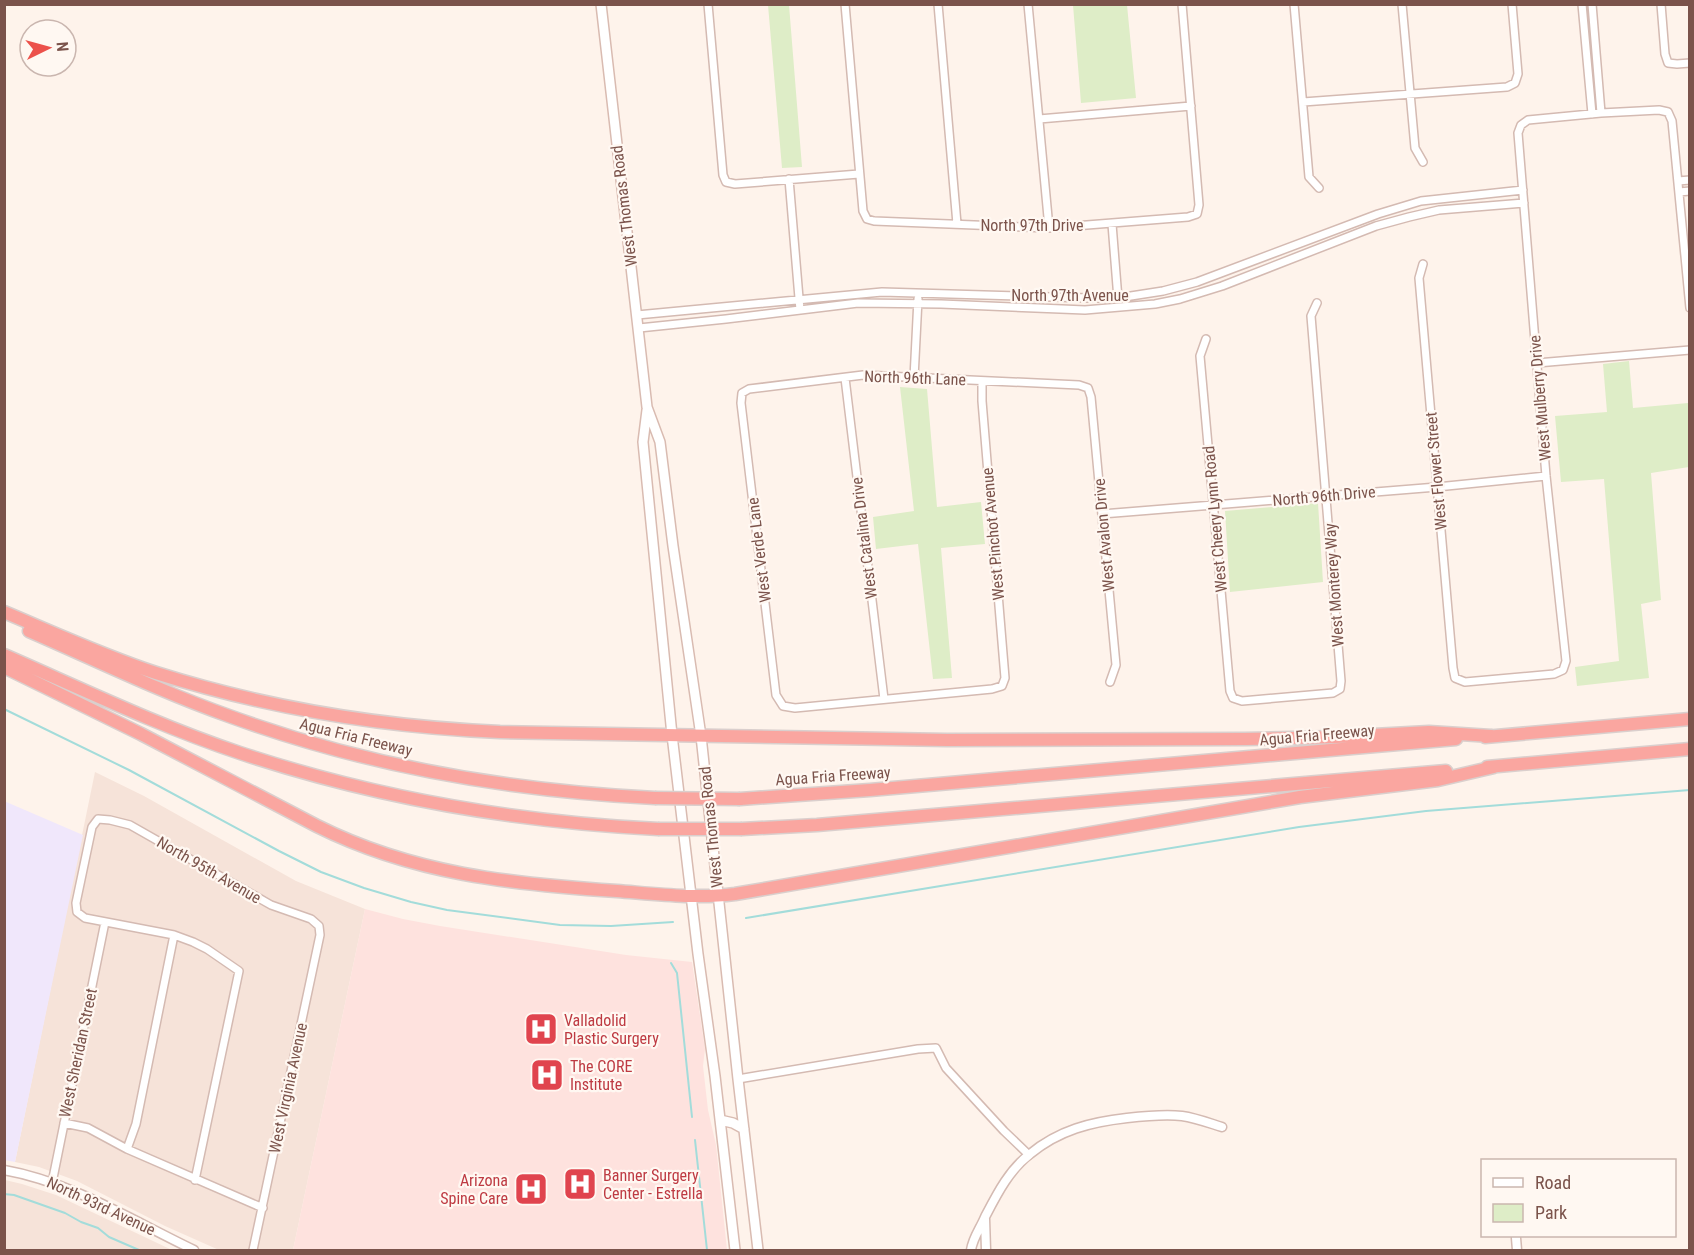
<svg xmlns="http://www.w3.org/2000/svg" width="1694" height="1255" viewBox="0 0 1694 1255" font-family="'Roboto Condensed',sans-serif">
	<style>
		.residential { fill: #f6e3d9 }
		.commercial { fill: #fee2de }
		.education { fill: #f0e7fb }
		.green { fill: #deedc7 }
		.lines { fill: none; stroke-linecap: round; stroke-linejoin: round }
		.stream { stroke: #a3dcda; stroke-width: 2 }
		.minor-casing { stroke: #d4bab2; stroke-width: 10 }
		.tertiary-casing { stroke: #d4bab2; stroke-width: 11 }
		.secondary-casing { stroke: #d9bbb1; stroke-width: 12 }
		.motorway-casing { stroke: #dacfcd; stroke-width: 15 }
		.minor { stroke: #fff; stroke-width: 7 }
		.tertiary { stroke: #fff; stroke-width: 8 }
		.secondary { stroke: #fff; stroke-width: 9 }
		.motorway { stroke: #faa6a0; stroke-width: 12 }
		.motorway-bridge-casing { stroke: #dacfcd; stroke-width: 15; stroke-linecap: butt }
		.motorway-bridge { stroke: #faa6a0; stroke-width: 12 }
		.labels { text-anchor: middle; dominant-baseline: central; stroke-width: 4.5; stroke-linejoin: round; paint-order: stroke }
		.street-label { font-size: 16px; fill: #7b534b; stroke: #fff8f2 }
		.health-label { font-size: 16px; fill: #be3a42; stroke: #fff8f2; text-anchor: start }
	</style>
	<rect width="100%" height="100%" fill="#fef3eb"/>
	<!-- residential -->
	<path class="residential" d="M95,772L144,796L296,881L365,909L293,1250H219L165,1226L77,1181L39,1167L15,1162Z
		M5,1180L22,1184L56,1195L172,1250H5Z"/>
	<!-- commercial -->
	<path class="commercial" d="M365,909L403,919L440,926L626,955L692,962L705,1049L703,1066L708,1110L716,1145L727,1250H293Z"/>
	<!-- education -->
	<path class="education" d="M4,801L83,835L15,1162L4,1160Z"/>
	<!-- green -->
	<path class="green" d="M768,5H789L802,167L782,168Z
		M1073,5H1127L1136,98L1081,103Z
		M1629,361L1633,408L1688,403L1690,426L1689,467L1651,473L1661,600L1641,604L1649,678L1577,686L1575,667L1619,661L1604,479L1561,482L1555,416L1607,412L1603,364Z
		M900,387L927,389L937,507L981,502L985,544L941,548L952,678L933,679L918,544L876,549L873,517L914,511Z
		M1318,503L1323,582L1230,592L1225,511Z"/>
	<g class="lines">
		<!-- stream -->
		<path class="stream" d="M4,709L129,770L279,851L321,872L364,888L411,902L447,910L560,925L611,926L673,922
			M746,918L1299,827L1426,811L1690,790
			M671,963L677,973L692,1117
			M695,1140L707,1250
			M4,1194L14,1195L65,1213L81,1222L98,1228L109,1237L139,1250"/>
		<defs>
			<path id="minor" d="M708,4L723,175L726,182L735,184L859,174
				M845,4L863,211L867,219L874,221L1049,228L1188,217L1197,214L1199,205L1182,4
				M938,4L957,224
				M1028,4L1049,228
				M1294,4L1309,177L1319,188
				M1402,4L1415,148L1423,162
				M1582,4L1592,114
				M1592,4L1601,113
				M1661,4L1665,54L1668,63L1677,64L1690,63
				M1303,102L1507,87L1515,83L1518,74L1512,4
				M1039,119L1191,106
				M789,179L800,310
				M1678,181L1690,180
				M1679,192L1690,191
				M1112,224L1118,299
				M1423,264L1419,278L1453,668L1455,678L1465,682L1554,674L1563,670L1566,661L1546,476L1518,133L1521,125L1528,120L1601,113L1659,110L1668,112L1672,121L1690,308
				M637,315L882,292L1089,298H1118L1163,291L1197,282L1378,214L1421,201L1523,190
				M639,328L726,319L858,303L941,304L1085,310L1155,304L1180,299L1222,286L1376,226L1409,217L1439,210L1524,203
				M1206,339L1200,356L1230,691L1233,698L1242,701L1333,693L1340,689L1341,681L1311,316L1317,303
				M1537,363L1690,350
				M845,378L884,699
				M914,378L918,299
				M982,381V401L1005,678L1002,686L992,689L795,708L783,706L776,695L741,403L742,393L749,389L863,375L1079,385L1088,388L1091,397L1116,665L1110,682
				M1102,514L1437,487L1546,476
				M738,1079L918,1049L936,1048L946,1068L1004,1131L1029,1155
				M64,1123L88,1128L127,1149L263,1208
				M127,1149L136,1124L174,935
				M195,1180L239,971L207,949L193,942L174,935L85,918L77,912L76,903L92,827L98,819L110,820L130,825L271,905L311,919L319,926L320,935L253,1250
				M52,1183L105,922"/>
			<path id="tertiary" d="M4,1170C72,1182 133,1221 194,1250
				M985,1219L986,1250
				M1516,1238L1517,1250
				M971,1250C973,1237 980,1229 985,1217C997,1194 1009,1170 1030,1154C1059,1130 1091,1122 1127,1118C1145,1116 1163,1114 1182,1116C1196,1118 1209,1123 1222,1127"/>
			<path id="secondary" d="M601,4L647,407L660,442L673,546L701,736L738,1079L758,1250
				M647,410L643,442L672,735L698,954L715,1076L735,1250
				M720,1120L733,1123L744,1129"/>
			<path id="motorway" d="M4,612C54,633 104,656 156,673C267,708 384,727 500,732L947,740L1245,739L1336,737L1429,732L1491,736
				M29,631C96,660 161,692 229,716C366,766 510,791 655,798
				M4,655C82,689 159,726 240,753C376,798 515,822 658,829
				M4,667L141,734L317,826C413,874 511,884 617,891C656,894 695,899 735,894L1300,797L1438,780L1494,767
				M1485,737L1690,719
				M1487,767L1690,749
				M740,799L870,790L1456,739
				M742,829L817,825L1446,771"/>
		</defs>
		<!-- minor casing -->
		<use href="#minor" class="minor-casing"/>
		<!-- tertiary casing -->
		<use href="#tertiary" class="tertiary-casing"/>
		<!-- secondary casing -->
		<use href="#secondary" class="secondary-casing"/>
		<!-- motorway casing -->
		<use href="#motorway" class="motorway-casing"/>
		<!-- minor -->
		<use href="#minor" class="minor"/>
		<!-- tertiary -->
		<use href="#tertiary" class="tertiary"/>
		<!-- secondary -->
		<use href="#secondary" class="secondary"/>
		<!-- motorway -->
		<use href="#motorway" class="motorway"/>
		<defs>
			<path id="motorway-bridge" d="M655,798L740,799
				M658,829H742"/>
		</defs>
		<!-- motorway-bridge casing -->
		<use href="#motorway-bridge" class="motorway-bridge-casing"/>
		<!-- motorway-bridge -->
		<use href="#motorway-bridge" class="motorway-bridge"/>
	</g>
	<!-- icons -->
	<defs>
		<symbol id="hospital-square" viewBox="-11 -11 22 22"><rect x="-9" y="-9" width="18" height="18" rx="4" fill="#e0444e" stroke="#fff8f2"/><path d="M-5-5h3v3.5h4V-5h3V5h-3V1.5h-4V5h-3Z" fill="#fff"/></symbol>
	</defs>
	<g fill-rule="evenodd">
		<use href="#hospital-square" x="522" y="1010" width="38" height="38"/>
		<use href="#hospital-square" x="528" y="1056" width="38" height="38"/>
		<use href="#hospital-square" x="561" y="1165" width="38" height="38"/>
		<use href="#hospital-square" x="512" y="1170" width="38" height="38"/>
	</g>
	<g class="labels">
		<!-- street labels -->
		<g class="street-label">
			<text transform="translate(624 206) rotate(-97)">West Thomas Road</text>
			<text x="1032" y="225">North 97th Drive</text>
			<text x="1070" y="295">North 97th Avenue</text>
			<text transform="translate(915 378) rotate(2)">North 96th Lane</text>
			<text transform="translate(1540 398) rotate(-95)">West Mulberry Drive</text>
			<text transform="translate(1436 471) rotate(-95)">West Flower Street</text>
			<text transform="translate(1324 496) rotate(-5)">North 96th Drive</text>
			<text transform="translate(1215 519) rotate(-95)">West Cheery Lynn Road</text>
			<text transform="translate(993 534) rotate(-95)">West Pinchot Avenue</text>
			<text transform="translate(1104 535) rotate(-95)">West Avalon Drive</text>
			<text transform="translate(864 538) rotate(-97)">West Catalina Drive</text>
			<text transform="translate(759 550) rotate(-97)">West Verde Lane</text>
			<text transform="translate(1334 585) rotate(-94)">West Monterey Way</text>
			<text transform="translate(1317 735) rotate(-5)">Agua Fria Freeway</text>
			<text transform="translate(356 737) rotate(14)">Agua Fria Freeway</text>
			<text transform="translate(833 776) rotate(-4)">Agua Fria Freeway</text>
			<text transform="translate(711 827) rotate(-96)">West Thomas Road</text>
			<text transform="translate(209 870) rotate(30)">North 95th Avenue</text>
			<text transform="translate(78 1053) rotate(-78)">West Sheridan Street</text>
			<text transform="translate(288 1088) rotate(-78)">West Virginia Avenue</text>
			<text transform="translate(101 1206) rotate(25)">North 93rd Avenue</text>
		</g>
		<!-- health labels -->
		<g class="health-label">
			<text x="564" y="1020">Valladolid<tspan x="564" dy="18">Plastic Surgery</tspan></text>
			<text x="570" y="1066">The CORE<tspan x="570" dy="18">Institute</tspan></text>
			<text x="603" y="1175">Banner Surgery<tspan x="603" dy="18">Center - Estrella</tspan></text>
			<text x="508" y="1180" text-anchor="end">Arizona<tspan x="508" dy="18">Spine Care</tspan></text>
		</g>
	</g>
	<!-- border -->
	<rect width="1694" height="1255" fill="none" stroke="#7b534b" stroke-width="12"/>
	<!-- legend -->
	<rect x="1481" y="1159" width="195" height="78" fill="#fff8f2" stroke="#cab6af" stroke-width="1.5"/>
	<rect x="1493" y="1178" width="30" height="9" fill="#ffffff" stroke="#cab6af" stroke-width="1.5"/>
	<text x="1535" y="1189" font-size="18" fill="#7b534b">Road</text>
	<rect x="1493" y="1204" width="30" height="18" fill="#deedc7" stroke="#cab6af" stroke-width="1.5"/>
	<text x="1535" y="1219" font-size="18" fill="#7b534b">Park</text>
	<!-- north arrow -->
	<g transform="translate(48 48) rotate(85)"><circle r="28" fill="#fff8f2" stroke="#cab6af" stroke-width="1.5"/>
	<path d="M0-4.5L10 22L0 15L-10 22Z" fill="#ec514b"/>
	<text y="-9" font-size="16" font-weight="bold" text-anchor="middle" fill="#7b534b">N</text>
	</g>
</svg>
